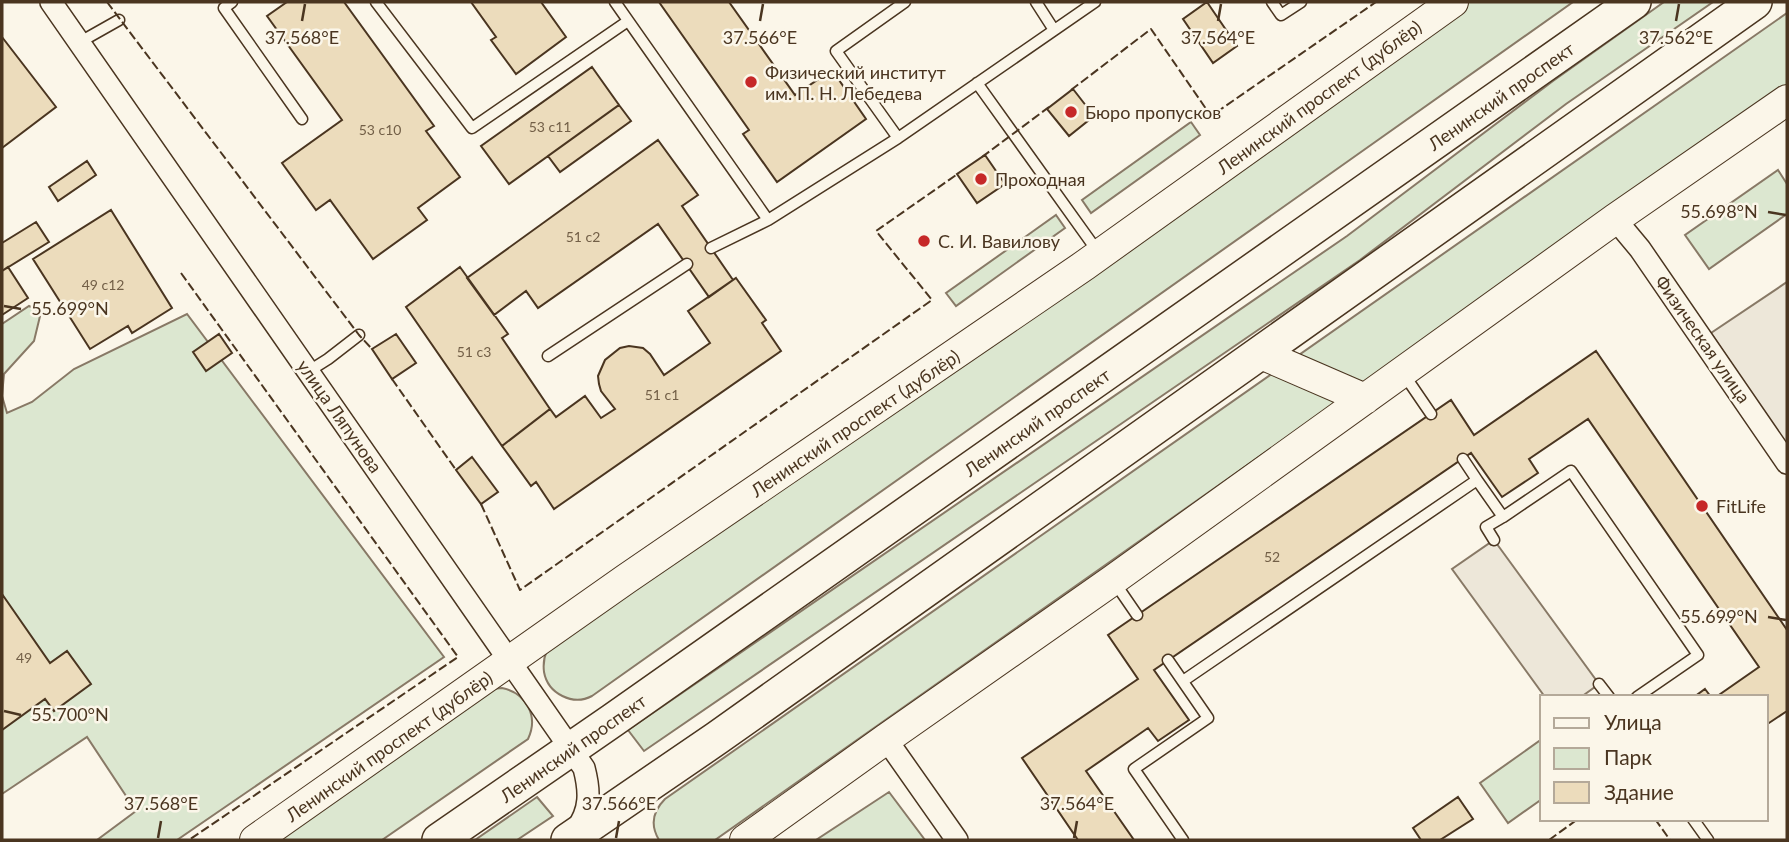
<svg xmlns="http://www.w3.org/2000/svg" width="1789" height="842" viewBox="0 0 1789 842" font-family="Lato,sans-serif">
	<style>
		.green { fill: #dce7d0; stroke: #887966; stroke-width: 2 }
		.parking { fill: #ede7d9; stroke: #887966; stroke-width: 2 }
		.building { fill: #ecdcbc; stroke: #4a3520; stroke-width: 2 }
		.lines { fill: none; stroke-linecap: round; stroke-linejoin: round }
		.lane-casing { stroke: #4a3520; stroke-width: 13 }
		.street-casing { stroke: #4a3520; stroke-width: 24 }
		.secondary-casing { stroke: #4a3520; stroke-width: 32 }
		.primary-casing { stroke: #4a3520; stroke-width: 36 }
		.lane { stroke: #fbf6e9; stroke-width: 10 }
		.street { stroke: #fbf6e9; stroke-width: 21 }
		.secondary { stroke: #fbf6e9; stroke-width: 30 }
		.primary { stroke: #fbf6e9; stroke-width: 33 }
		.fence { stroke: #4a3520; stroke-width: 2; stroke-dasharray: 9 3.5; stroke-linecap: butt }
		.ticks { fill: none; stroke: #4a3520; stroke-width: 2.5 }
		.poi-dot { fill: #c62828; stroke: #fbf6e9; stroke-width: 2.5 }
		.labels { text-anchor: middle; dominant-baseline: central; stroke-width: 5; stroke-linejoin: round; paint-order: stroke }
		.number-label { font-size: 14px; fill: #725f47 }
		.poi-label { font-size: 18px; fill: #4a3520; stroke: #fbf6e9; text-anchor: start }
		.street-label { font-size: 18px; fill: #4a3520; stroke: #fbf6e9 }
		.ticks-label { font-size: 18px; text-anchor: middle; fill: #4a3520; stroke: #fbf6e9; stroke-width: 5; stroke-linejoin: round; paint-order: stroke }
	</style>
	<rect width="100%" height="100%" fill="#fbf6e9"/>
	<!-- green -->
	<path class="green" d="M1464,2H1573L592,696C573,706 548,694 544,672C543,664 544,657 547,650Z
		M1664,2H1713L1566,104L1360,260L644,751L628,730L1347,236L1553,81Z
		M1787,13V85L715,840H659C650,825 653,811 665,799Z
		M1191,122L1200,135L1091,213L1082,200Z
		M1778,170L1787,184V214L1709,269L1685,235Z
		M1056,215L1065,228L956,306L946,293Z
		M29,306L41,312L34,341L4,374L2,396L7,413L32,402L74,369L187,314L444,657L177,840H97L136,811L87,737L2,794V324Z
		M502,688C526,693 539,716 528,739L382,840H275L492,689Z
		M1542,739V799L1508,823L1480,783Z
		M889,792L925,840H816Z
		M537,797L553,816L517,840H475Z"/>
	<!-- parking -->
	<path class="parking" d="M1787,282V447L1711,333Z
		M1494,540L1599,684L1581,697H1545L1452,569Z"/>
	<!-- building -->
	<path class="building" d="M287,2H344L434,126L426,131L460,177L418,208L427,220L373,259L330,200L316,210L282,163L342,120L267,16Z
		M471,2H541L566,37L516,74L491,40L496,37Z
		M659,2H729L795,95L832,70L866,119L777,182L743,134L749,130Z
		M1207,2L1237,46L1213,63L1183,19Z
		M2,37L56,107L2,148Z
		M592,67L619,105L509,184L481,146Z
		M1073,89L1094,116L1069,136L1047,109Z
		M619,105L631,121L560,172L548,156Z
		M658,140L698,195L682,206L733,280L709,297L658,224L538,308L526,291L494,315L467,278Z
		M985,155L1005,184L977,203L957,174Z
		M87,161L96,175L58,201L49,187Z
		M111,210L172,308L132,333L128,326L90,349L33,259Z
		M36,222L49,242L2,271V243Z
		M8,267L28,298L2,315V271Z
		M460,267L508,334L502,338L550,409L502,446L406,307Z
		M736,278L766,320L762,323L781,351L554,509L536,482L531,486L502,446L550,409L556,417L585,396L601,418L615,409L601,391L599,384L598,376L605,360L620,348L629,346L643,348L650,354L664,375L710,343L688,311Z
		M219,334L232,353L206,371L193,352Z
		M396,334L416,363L392,379L372,349Z
		M1596,351L1787,630V711L1766,725V697H1716L1759,667L1588,419L1529,459L1538,473L1502,497L1471,453L1154,670L1189,720L1158,741L1148,728L1086,771L1134,840H1078L1022,758L1138,679L1108,635L1451,400L1474,435Z
		M472,457L498,492L481,504L456,470Z
		M2,594L50,663L67,651L91,684L54,711L45,699L2,730Z
		M1705,689L1711,697H1694Z
		M1458,797L1473,819L1440,840H1421L1413,828Z"/>
	<g class="lines">
		<defs>
			<path id="lane" d="M232,2L224,8L302,119
				M376,2L472,128L628,21
				M615,2L768,220L898,138L1095,2
				M1036,2L1054,30
				M1272,2L1281,15L1301,2
				M80,42L119,20
				M977,83L1098,252
				M898,138L836,51L905,2
				M711,248L768,220
				M548,356L687,264
				M309,371L328,359L359,335
				M1403,373L1431,414
				M1463,459L1477,480
				M1494,540L1486,527L1503,517
				M1115,583L1137,615
				M1168,660L1208,718L1134,769L1183,840
				M1183,681L1477,480L1503,517L1571,471L1698,655L1637,697
				M1599,684L1609,697
				M1693,819L1708,840"/>
			<path id="street" d="M51,2L584,768C590,791 591,810 576,830
				M1615,219L1640,249L1787,463
				M886,739L957,840"/>
			<path id="secondary" d="M1259,353L1365,399
				M255,840L626,579L1085,265L1453,2
				M745,840L886,739L1113,580L1615,219L1787,100"/>
			<path id="primary" d="M439,840L613,720L1634,2
				M568,840L717,738L1755,2"/>
		</defs>
		<!-- lane casing -->
		<use href="#lane" class="lane-casing"/>
		<!-- street casing -->
		<use href="#street" class="street-casing"/>
		<!-- secondary casing -->
		<use href="#secondary" class="secondary-casing"/>
		<!-- primary casing -->
		<use href="#primary" class="primary-casing"/>
		<!-- lane -->
		<use href="#lane" class="lane"/>
		<!-- street -->
		<use href="#street" class="street"/>
		<!-- secondary -->
		<use href="#secondary" class="secondary"/>
		<!-- primary -->
		<use href="#primary" class="primary"/>
		<!-- fence -->
		<path class="fence" d="M107,2L359,335L372,349
			M1071,90L1151,29L1211,116L1376,2
			M982,157L1049,107
			M181,273L458,657L189,840
			M392,379L456,470
			M481,504L520,590L932,300L876,231L959,173
			M1655,819L1670,840
			M1549,840L1578,819"/>
	</g>
	<!-- ticks -->
	<path class="ticks" d="M302,21L305,4M760,21L763,4M1218,21L1221,4M1676,21L1679,4M1768,212L1786,215M4,306L21,309M1768,617L1786,620M4,711L21,715M158,838L161,821M616,838L619,821M1074,838L1077,821"/>
	<!-- markers -->
	<g class="poi-dot">
		<circle cx="751" cy="82" r="7"/>
		<circle cx="1071" cy="112" r="7"/>
		<circle cx="981" cy="179" r="7"/>
		<circle cx="924" cy="241" r="7"/>
		<circle cx="1702" cy="506" r="7"/>
	</g>
	<g class="labels">
		<!-- number labels -->
		<g class="number-label">
			<text x="550" y="126">53 с11</text>
			<text x="380" y="129">53 с10</text>
			<text x="583" y="236">51 с2</text>
			<text x="103" y="284">49 с12</text>
			<text x="474" y="351">51 с3</text>
			<text x="662" y="394">51 с1</text>
			<text x="1272" y="556">52</text>
			<text x="24" y="657">49</text>
		</g>
		<!-- poi labels -->
		<g class="poi-label">
			<text x="765" y="72">Физический институт<tspan x="765" dy="21">им. П. Н. Лебедева</tspan></text>
			<text x="1085" y="112">Бюро пропусков</text>
			<text x="995" y="179">Проходная</text>
			<text x="938" y="241">С. И. Вавилову</text>
			<text x="1716" y="506">FitLife</text>
		</g>
		<!-- street labels -->
		<g class="street-label">
			<text transform="translate(1501 96) rotate(-35)">Ленинский проспект</text>
			<text transform="translate(1319 97) rotate(-36)">Ленинский проспект (дублёр)</text>
			<text transform="translate(1703 339) rotate(55)">Физическая улица</text>
			<text transform="translate(340 416) rotate(55)">улица Ляпунова</text>
			<text transform="translate(1037 422) rotate(-35)">Ленинский проспект</text>
			<text transform="translate(855 423) rotate(-34)">Ленинский проспект (дублёр)</text>
			<text transform="translate(389 746) rotate(-35)">Ленинский проспект (дублёр)</text>
			<text transform="translate(573 748) rotate(-35)">Ленинский проспект</text>
		</g>
	</g>
	<g class="ticks-label">
		<text x="302" y="44">37.568°E</text>
		<text x="760" y="44">37.566°E</text>
		<text x="1218" y="44">37.564°E</text>
		<text x="1676" y="44">37.562°E</text>
		<text x="1719" y="218">55.698°N</text>
		<text x="70" y="315">55.699°N</text>
		<text x="1719" y="623">55.699°N</text>
		<text x="70" y="721">55.700°N</text>
		<text x="161" y="810">37.568°E</text>
		<text x="619" y="810">37.566°E</text>
		<text x="1077" y="810">37.564°E</text>
	</g>
	<!-- border -->
	<rect width="1789" height="842" fill="none" stroke="#4a3520" stroke-width="7"/>
	<!-- legend -->
	<rect x="1540" y="695" width="228" height="126" fill="#fbf6e9" stroke="#b4a999" stroke-width="2"/>
	<rect x="1554" y="718" width="35" height="10" fill="#fbf6e9" stroke="#b4a999" stroke-width="2"/>
	<text x="1604" y="730" font-size="21" fill="#4a3520">Улица</text>
	<rect x="1554" y="748" width="35" height="21" fill="#dce7d0" stroke="#b4a999" stroke-width="2"/>
	<text x="1604" y="765" font-size="21" fill="#4a3520">Парк</text>
	<rect x="1554" y="782" width="35" height="21" fill="#ecdcbc" stroke="#b4a999" stroke-width="2"/>
	<text x="1604" y="800" font-size="21" fill="#4a3520">Здание</text>
</svg>
